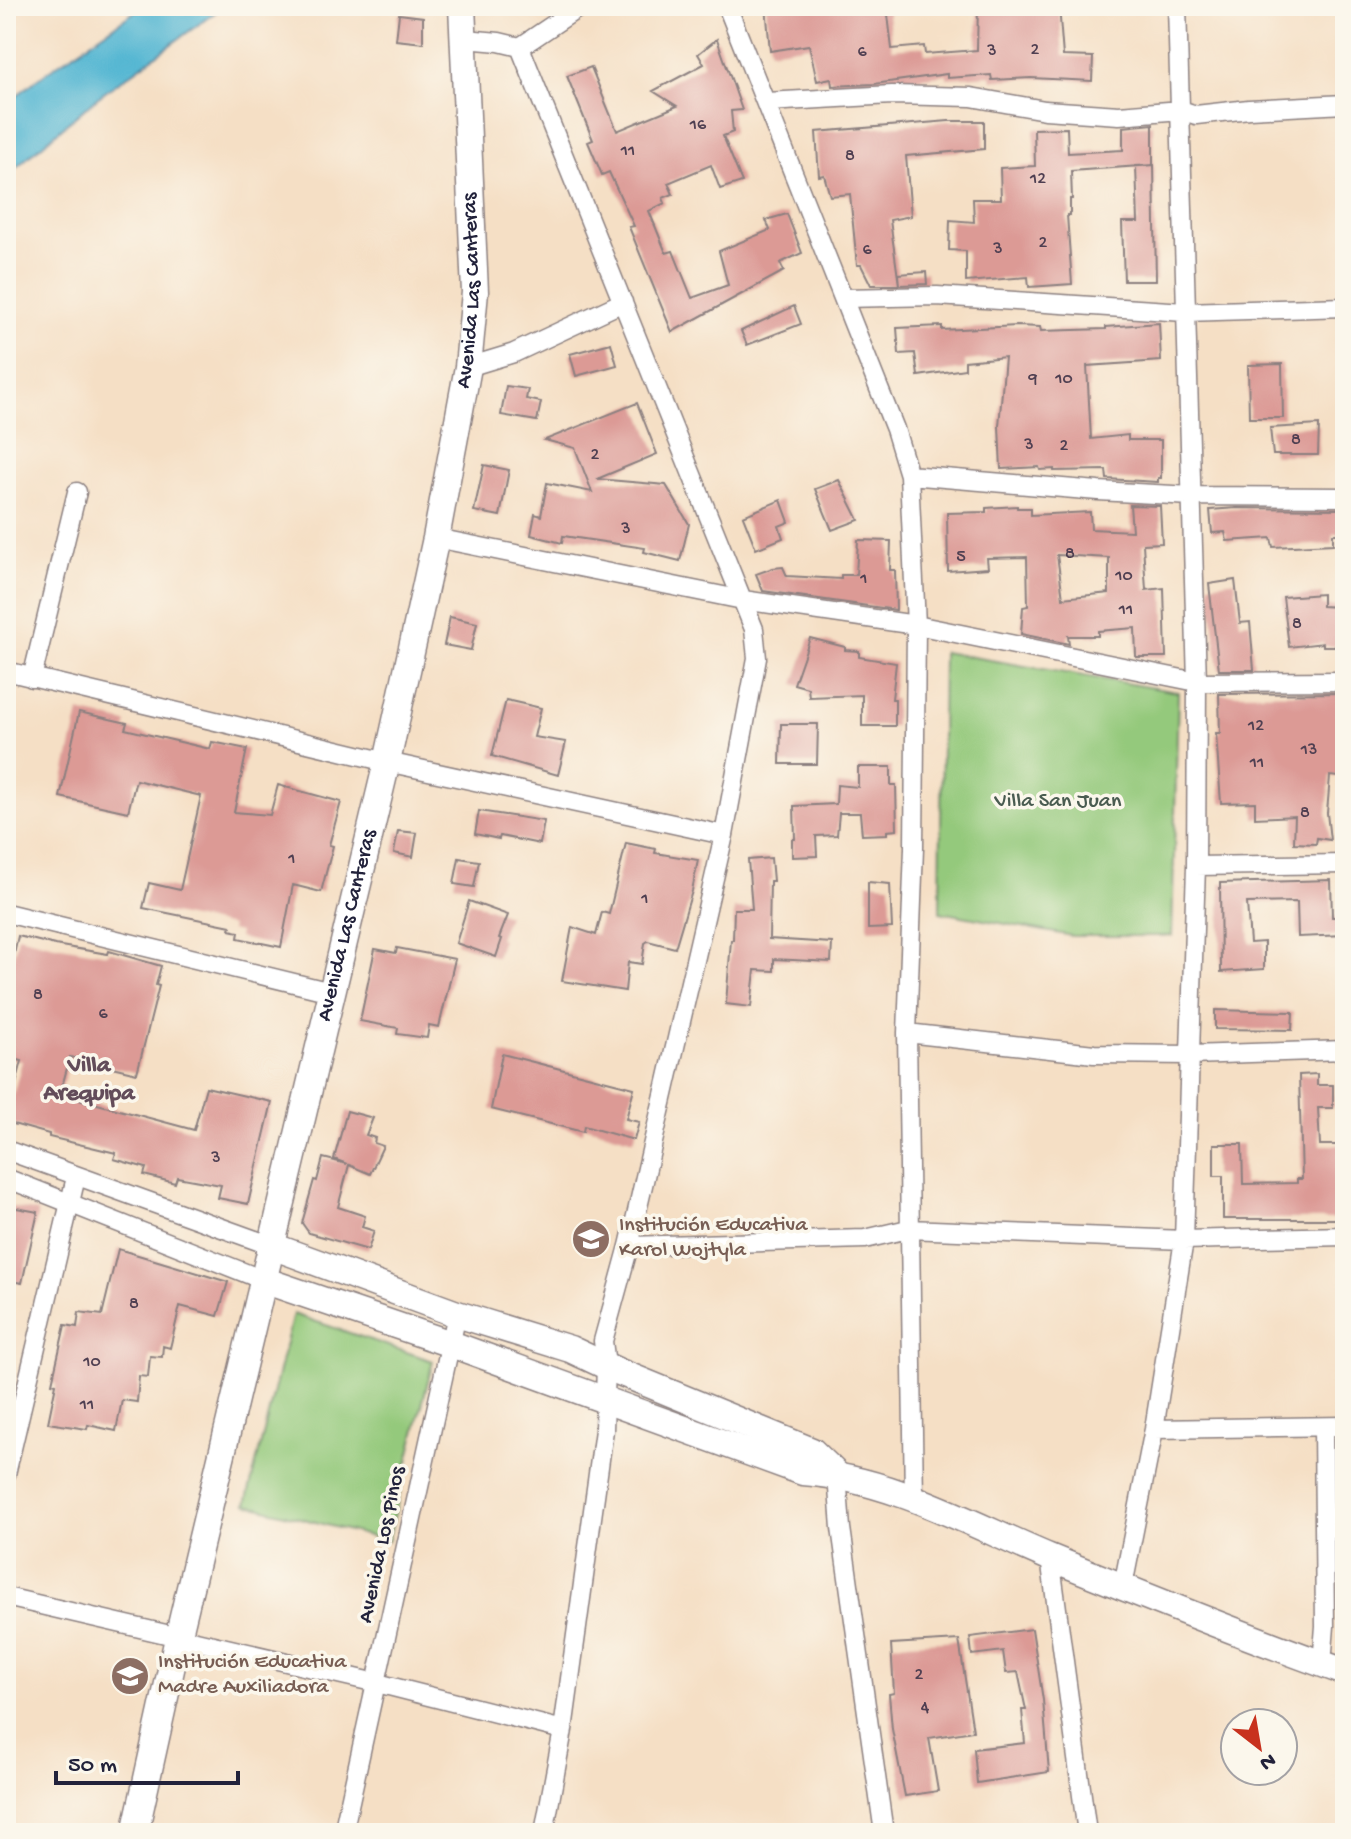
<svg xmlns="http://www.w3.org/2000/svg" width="1351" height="1839" viewBox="0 0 1351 1839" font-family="'Gochi Hand',sans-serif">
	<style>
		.green { fill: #94c97b; stroke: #5b765b; stroke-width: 2 }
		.water { fill: #53b6d2; stroke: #3a6c86; stroke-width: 2 }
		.building { fill: #dc9a95; fill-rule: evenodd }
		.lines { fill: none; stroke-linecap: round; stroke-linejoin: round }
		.street-casing { stroke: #8c8080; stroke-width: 21 }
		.secondary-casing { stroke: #8c8080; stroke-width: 29 }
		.street { stroke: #fff; stroke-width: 18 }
		.secondary { stroke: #fff; stroke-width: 26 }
		.labels { text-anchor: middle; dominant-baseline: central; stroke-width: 7; stroke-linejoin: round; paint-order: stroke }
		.number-label { font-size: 18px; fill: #504052 }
		.street-label { font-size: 22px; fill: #22223b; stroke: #fbf7ec }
		.park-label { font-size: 22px; fill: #4a5c51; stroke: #fbf7ec }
		.education-label { font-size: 22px; fill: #785e54; stroke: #fbf7ec; text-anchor: start }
		.neighbourhood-label { font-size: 24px; font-weight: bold; fill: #634c5a; stroke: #fbf7ec }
	</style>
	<rect width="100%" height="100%" fill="#fbf7ec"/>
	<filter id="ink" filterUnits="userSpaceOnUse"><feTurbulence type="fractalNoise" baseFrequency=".0125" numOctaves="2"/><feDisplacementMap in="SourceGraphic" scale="16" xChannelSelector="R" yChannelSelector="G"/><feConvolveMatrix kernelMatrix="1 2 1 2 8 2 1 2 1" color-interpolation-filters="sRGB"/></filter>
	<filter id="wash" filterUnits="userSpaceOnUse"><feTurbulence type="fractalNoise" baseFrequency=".006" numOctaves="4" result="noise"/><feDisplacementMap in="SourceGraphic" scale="32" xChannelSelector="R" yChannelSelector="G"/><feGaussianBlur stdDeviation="1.8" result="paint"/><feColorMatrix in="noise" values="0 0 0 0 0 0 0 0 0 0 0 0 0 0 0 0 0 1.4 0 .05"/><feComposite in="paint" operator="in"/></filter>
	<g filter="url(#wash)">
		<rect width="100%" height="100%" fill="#f5dfc5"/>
		<!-- green -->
		<path class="green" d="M943,652L1178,692L1172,936H1072L940,912Z
			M293,1314L433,1361L388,1541L246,1504Z"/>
		<!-- water -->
		<path class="water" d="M143,6H224L97,98L6,176V104L44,74Z"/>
		<g id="blocks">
			<!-- building -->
			<path class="building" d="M766,6H887L892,49L924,46L925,54L977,50L978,6H1059L1063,56L1093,57L1092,81L1031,78L992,80L991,75L947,78V74L874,84L832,86L831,78L817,81L809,45L770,51Z
				M399,14L423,17V43L396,40Z
				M717,39L742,110L731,111L733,132L723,136L742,182L720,189L711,165L668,183L673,194L663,198L665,203L649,211L666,253L673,251L692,298L728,285L719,251L770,230L766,220L787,214L802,253L780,263L784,271L672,332L629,227L634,226L609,172L602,175L588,142L593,140L567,76L591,67L617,131L677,106L653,91L704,64L698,54Z
				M949,121H984V149L906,156L911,216L890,220L899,285H871L861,265H857L850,194L830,196L824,175L819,176L816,132Z
				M1153,124V165L1071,171L1072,199H1070V215H1067L1072,284L1029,287L1028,277L966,282V251L949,250L950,220L974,222L973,199H1001L1000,168L1035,166L1034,129L1067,128L1068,153L1123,150V127Z
				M1154,165L1156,281H1124L1122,222H1138L1136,166Z
				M926,272L927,284L899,285L898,274Z
				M794,306L801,324L747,345L741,331Z
				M1159,323L1161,361L1087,366L1091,439L1128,435V440H1161V478H1158V482L1107,479L1106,470L1054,471V469L1040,470L1039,467L1001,469L999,426L1005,357L965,361V369L918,376L915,353L899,354L897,328L942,326V330L1017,326L1040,327L1041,331L1106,329V327Z
				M611,343L617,365L576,376L570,354Z
				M1282,364L1283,418H1249L1248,365Z
				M506,386L528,389L526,399L541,402L537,421L501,415Z
				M637,403L657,454L597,479L666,485L689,524L680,561L644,552L645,548L563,536L562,543L531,535L535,514L541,516L547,483L592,492L575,448L545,440Z
				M1319,425L1318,455H1273L1270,428Z
				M484,465L509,470L500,516L474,511Z
				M839,480L859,520L832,530L815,489Z
				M781,500L789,522L779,526L783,538L756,549L743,516Z
				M1130,505L1160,506L1162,543L1143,544L1146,590L1164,588L1166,657H1136L1135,628L1098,631V636H1068L1069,644L1021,634L1023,607L1028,606L1027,557L987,558L988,568L948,571L947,513L986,512V508L1017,506V508H1031V515L1090,512L1091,529L1132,531ZM1057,555L1109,558V593L1063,598Z
				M1237,508L1345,509V534H1333V544L1273,547L1271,538L1227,541L1225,532L1212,533L1210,510Z
				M858,540L891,541L890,570H895L896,610L763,591L756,574L773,568L783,567L787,576L841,579V575H856Z
				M1235,580L1240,623L1250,622L1254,670H1219L1209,584Z
				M1322,594V606L1338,607L1337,618H1345V646H1323V643L1289,647L1283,597Z
				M450,617L477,623L471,650L444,645Z
				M810,638L845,647V650L859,651V657L896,663L892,699H895V726H862V695L809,697L808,688L794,684Z
				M1345,693V722H1341L1342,766H1340L1339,777L1330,776L1327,813L1330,840L1317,838L1316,844L1294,843L1295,816L1255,818V802L1221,803L1216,733H1220L1219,694Z
				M506,700L541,708L534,737L566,742L558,775L492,756Z
				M79,712L127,723L125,729L210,749L212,742L247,749L234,812L270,815L278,785L341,802L329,845L333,846L321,892L293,885L281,947L238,938L239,932L230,930L231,926L143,908L149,883L180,890L201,796L136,780L128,812L60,797Z
				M781,724H818L817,764H780Z
				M858,767H891V785H896L897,830L887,831V834L862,835L860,813H839L837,835L816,836L817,856L792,857V839H795L794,806L836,804L837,785L858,787Z
				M479,811L544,821L540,844L500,836L499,839L475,834Z
				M398,831L417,833L413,857L394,853Z
				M626,843L656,849L655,853L698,860L692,891L675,948L648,941L645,943L642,964L628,962L625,991L562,981L572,927L596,935L602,912L609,914Z
				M459,858L479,861L474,887L454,884Z
				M771,858L773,881H770L769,939L832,943L831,962L774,959V971L755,970L751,1007L726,1004L731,940H733L734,909H752L748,860Z
				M1331,880L1332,917H1345V935L1298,937L1297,902L1247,903L1250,943L1264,942V969L1221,972L1220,883Z
				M868,882L890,884L892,928L868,929Z
				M469,901L508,915L499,938L502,939L496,957L456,943Z
				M18,936L55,945L108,954L109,951L161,966L156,985L159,986L137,1073L70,1057L60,1094L194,1130L206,1087L272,1102L248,1204L218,1198L221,1185L177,1177L175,1183L144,1175L146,1168L114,1159L116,1153L49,1137V1134L6,1122L22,1061L6,1057L12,1022L6,1021V977L9,978Z
				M397,948L455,959L439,1027L429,1025L427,1038L397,1034L398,1028L360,1021L375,949L396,953Z
				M1215,1010L1293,1012L1292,1030L1215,1029Z
				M502,1054L634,1088L626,1119L639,1122L634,1140L584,1126L583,1132L491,1109Z
				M1317,1074V1085H1333V1108H1318L1320,1145H1345V1219H1223V1176H1214V1144H1242L1243,1184L1297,1183V1179H1302L1299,1075Z
				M347,1111L373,1118L366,1135L375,1138L374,1143L383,1146L370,1174L349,1165L338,1207L365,1216L362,1227L374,1231L368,1250L309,1233L302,1223L314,1180L317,1181L323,1158L347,1164L334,1159Z
				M6,1206L38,1212L22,1283L6,1280Z
				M118,1249L228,1282L218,1316L180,1306L170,1348L163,1346L162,1357L150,1356L148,1377L139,1376L137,1402L122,1400L116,1431L88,1425L87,1429L48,1423L56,1384L52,1383L65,1325L77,1327L79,1312L102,1315Z
				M1032,1629L1043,1700L1049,1772L977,1783L974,1749L1025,1743L1022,1710H1026L1018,1672L1006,1673L1003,1651L972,1655L970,1637Z
				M959,1640L973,1731L929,1738L938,1791L905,1796L892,1729L889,1694L894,1693L891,1644Z"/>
		</g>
	</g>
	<g filter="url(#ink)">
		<use href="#blocks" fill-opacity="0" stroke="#8c8080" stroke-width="2"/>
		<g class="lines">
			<defs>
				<path id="street" d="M727,6L895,429L909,475L916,625L914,848L907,1033L914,1499
					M465,39L499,42L520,47L581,6
					M520,47L754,629L757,658L724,835L629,1246L603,1341L606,1365L604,1430L563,1730L544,1833
					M767,102L892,95L971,97L1045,110L1119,115L1181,110L1196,115L1249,109L1345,104
					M844,298L937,296L1185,312L1345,307
					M468,367L514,353L623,302
					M909,475L1098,491L1192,496L1345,497
					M436,538L743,600L916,625L1197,682L1345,681
					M6,671L387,762L724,835
					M32,678L77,492
					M1196,866L1345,864
					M6,913L331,992
					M907,1033L1094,1054L1190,1055L1345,1050
					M6,1150L272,1246
					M6,1178L263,1280
					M629,1246L865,1239L908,1229L1184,1240L1345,1236
					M1154,1429L1345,1426
					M6,1474L76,1177
					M837,1475L841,1528L884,1833
					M1050,1557L1087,1833
					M1123,1586L1154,1429L1184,1240L1196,866L1197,682L1177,6
					M6,1597L377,1683L563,1730
					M1322,1664L1325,1626L1323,1427
					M343,1833L457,1314"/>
				<g id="secondary">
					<path d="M272,1246L457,1314L570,1349L617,1371L812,1451L837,1475"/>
					<path d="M263,1280L451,1344L803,1472C890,1478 970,1524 1049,1557C1147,1597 1246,1637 1345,1672"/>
					<path id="s1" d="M135,1833L178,1638L387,762L436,538L468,367L475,292L462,6"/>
				</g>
			</defs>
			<!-- street casing -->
			<use href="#street" class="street-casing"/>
			<!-- secondary casing -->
			<use href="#secondary" class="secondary-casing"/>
			<!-- street -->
			<use href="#street" class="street"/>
			<!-- secondary -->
			<use href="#secondary" class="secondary"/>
		</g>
	</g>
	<!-- icons -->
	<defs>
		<symbol id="school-disc" viewBox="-11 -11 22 22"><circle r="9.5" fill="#8d6e63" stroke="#fbf7ec"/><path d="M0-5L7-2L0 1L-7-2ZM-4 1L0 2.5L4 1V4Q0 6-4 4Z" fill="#fff"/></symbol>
	</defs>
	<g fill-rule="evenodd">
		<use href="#school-disc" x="569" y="1217" width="44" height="44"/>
		<use href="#school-disc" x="108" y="1654" width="44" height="44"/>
	</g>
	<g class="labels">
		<!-- number labels -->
		<g class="number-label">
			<text x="1035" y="50">2</text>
			<text x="992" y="51">3</text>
			<text x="862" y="52">6</text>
			<text x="698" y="125">16</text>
			<text x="628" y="151">11</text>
			<text x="850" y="156">8</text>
			<text x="1038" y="179">12</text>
			<text x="1043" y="243">2</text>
			<text x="998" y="249">3</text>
			<text x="867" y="250">6</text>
			<text x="1033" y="379">9</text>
			<text x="1064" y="379">10</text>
			<text x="1296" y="440">8</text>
			<text x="1029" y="445">3</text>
			<text x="1064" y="446">2</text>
			<text x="595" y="455">2</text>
			<text x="626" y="529">3</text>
			<text x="1070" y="554">8</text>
			<text x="961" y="557">5</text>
			<text x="1124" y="576">10</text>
			<text x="864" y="579">1</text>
			<text x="1126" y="610">11</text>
			<text x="1297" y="624">8</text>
			<text x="1256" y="726">12</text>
			<text x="1309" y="750">13</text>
			<text x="1257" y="763">11</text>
			<text x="1305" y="813">8</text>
			<text x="292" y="859">1</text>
			<text x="645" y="899">1</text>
			<text x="38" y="995">8</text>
			<text x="103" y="1014">6</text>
			<text x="216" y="1158">3</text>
			<text x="134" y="1304">8</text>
			<text x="92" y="1362">10</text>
			<text x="87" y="1405">11</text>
			<text x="919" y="1675">2</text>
			<text x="925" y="1708">4</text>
		</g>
		<!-- street labels -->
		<g class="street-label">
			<text stroke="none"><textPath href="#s1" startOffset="1580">Avenida Las Canteras</textPath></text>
			<text stroke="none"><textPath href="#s1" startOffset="932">Avenida Las Canteras</textPath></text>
			<text transform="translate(383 1545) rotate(-78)">Avenida Los Pinos</text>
		</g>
		<!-- park labels -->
		<g class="park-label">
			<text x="1058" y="802">Villa San Juan</text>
		</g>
		<!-- education labels -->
		<g class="education-label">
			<text x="619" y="1226">Institución Educativa<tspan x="619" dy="25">Karol Wojtyla</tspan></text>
			<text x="158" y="1663">Institución Educativa<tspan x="158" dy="25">Madre Auxiliadora</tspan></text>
		</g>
		<!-- neighbourhood labels -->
		<g class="neighbourhood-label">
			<text x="89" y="1066">Villa<tspan x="89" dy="28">Arequipa</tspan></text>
		</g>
	</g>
	<!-- margin -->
	<rect width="1351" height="1839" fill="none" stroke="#fbf7ec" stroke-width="32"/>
	<!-- north arrow -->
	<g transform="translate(1259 1747) rotate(149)"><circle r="38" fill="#fbf7ec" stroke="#a4a2a5" stroke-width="2"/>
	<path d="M0-6L14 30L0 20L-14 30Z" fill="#c8321e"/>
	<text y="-12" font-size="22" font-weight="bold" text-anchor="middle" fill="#22223b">N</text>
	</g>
	<!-- scale -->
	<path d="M56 1771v12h182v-12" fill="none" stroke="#22223b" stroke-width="4"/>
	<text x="68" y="1771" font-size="24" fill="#22223b" stroke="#fbf7ec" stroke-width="6" paint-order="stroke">50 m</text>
</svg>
